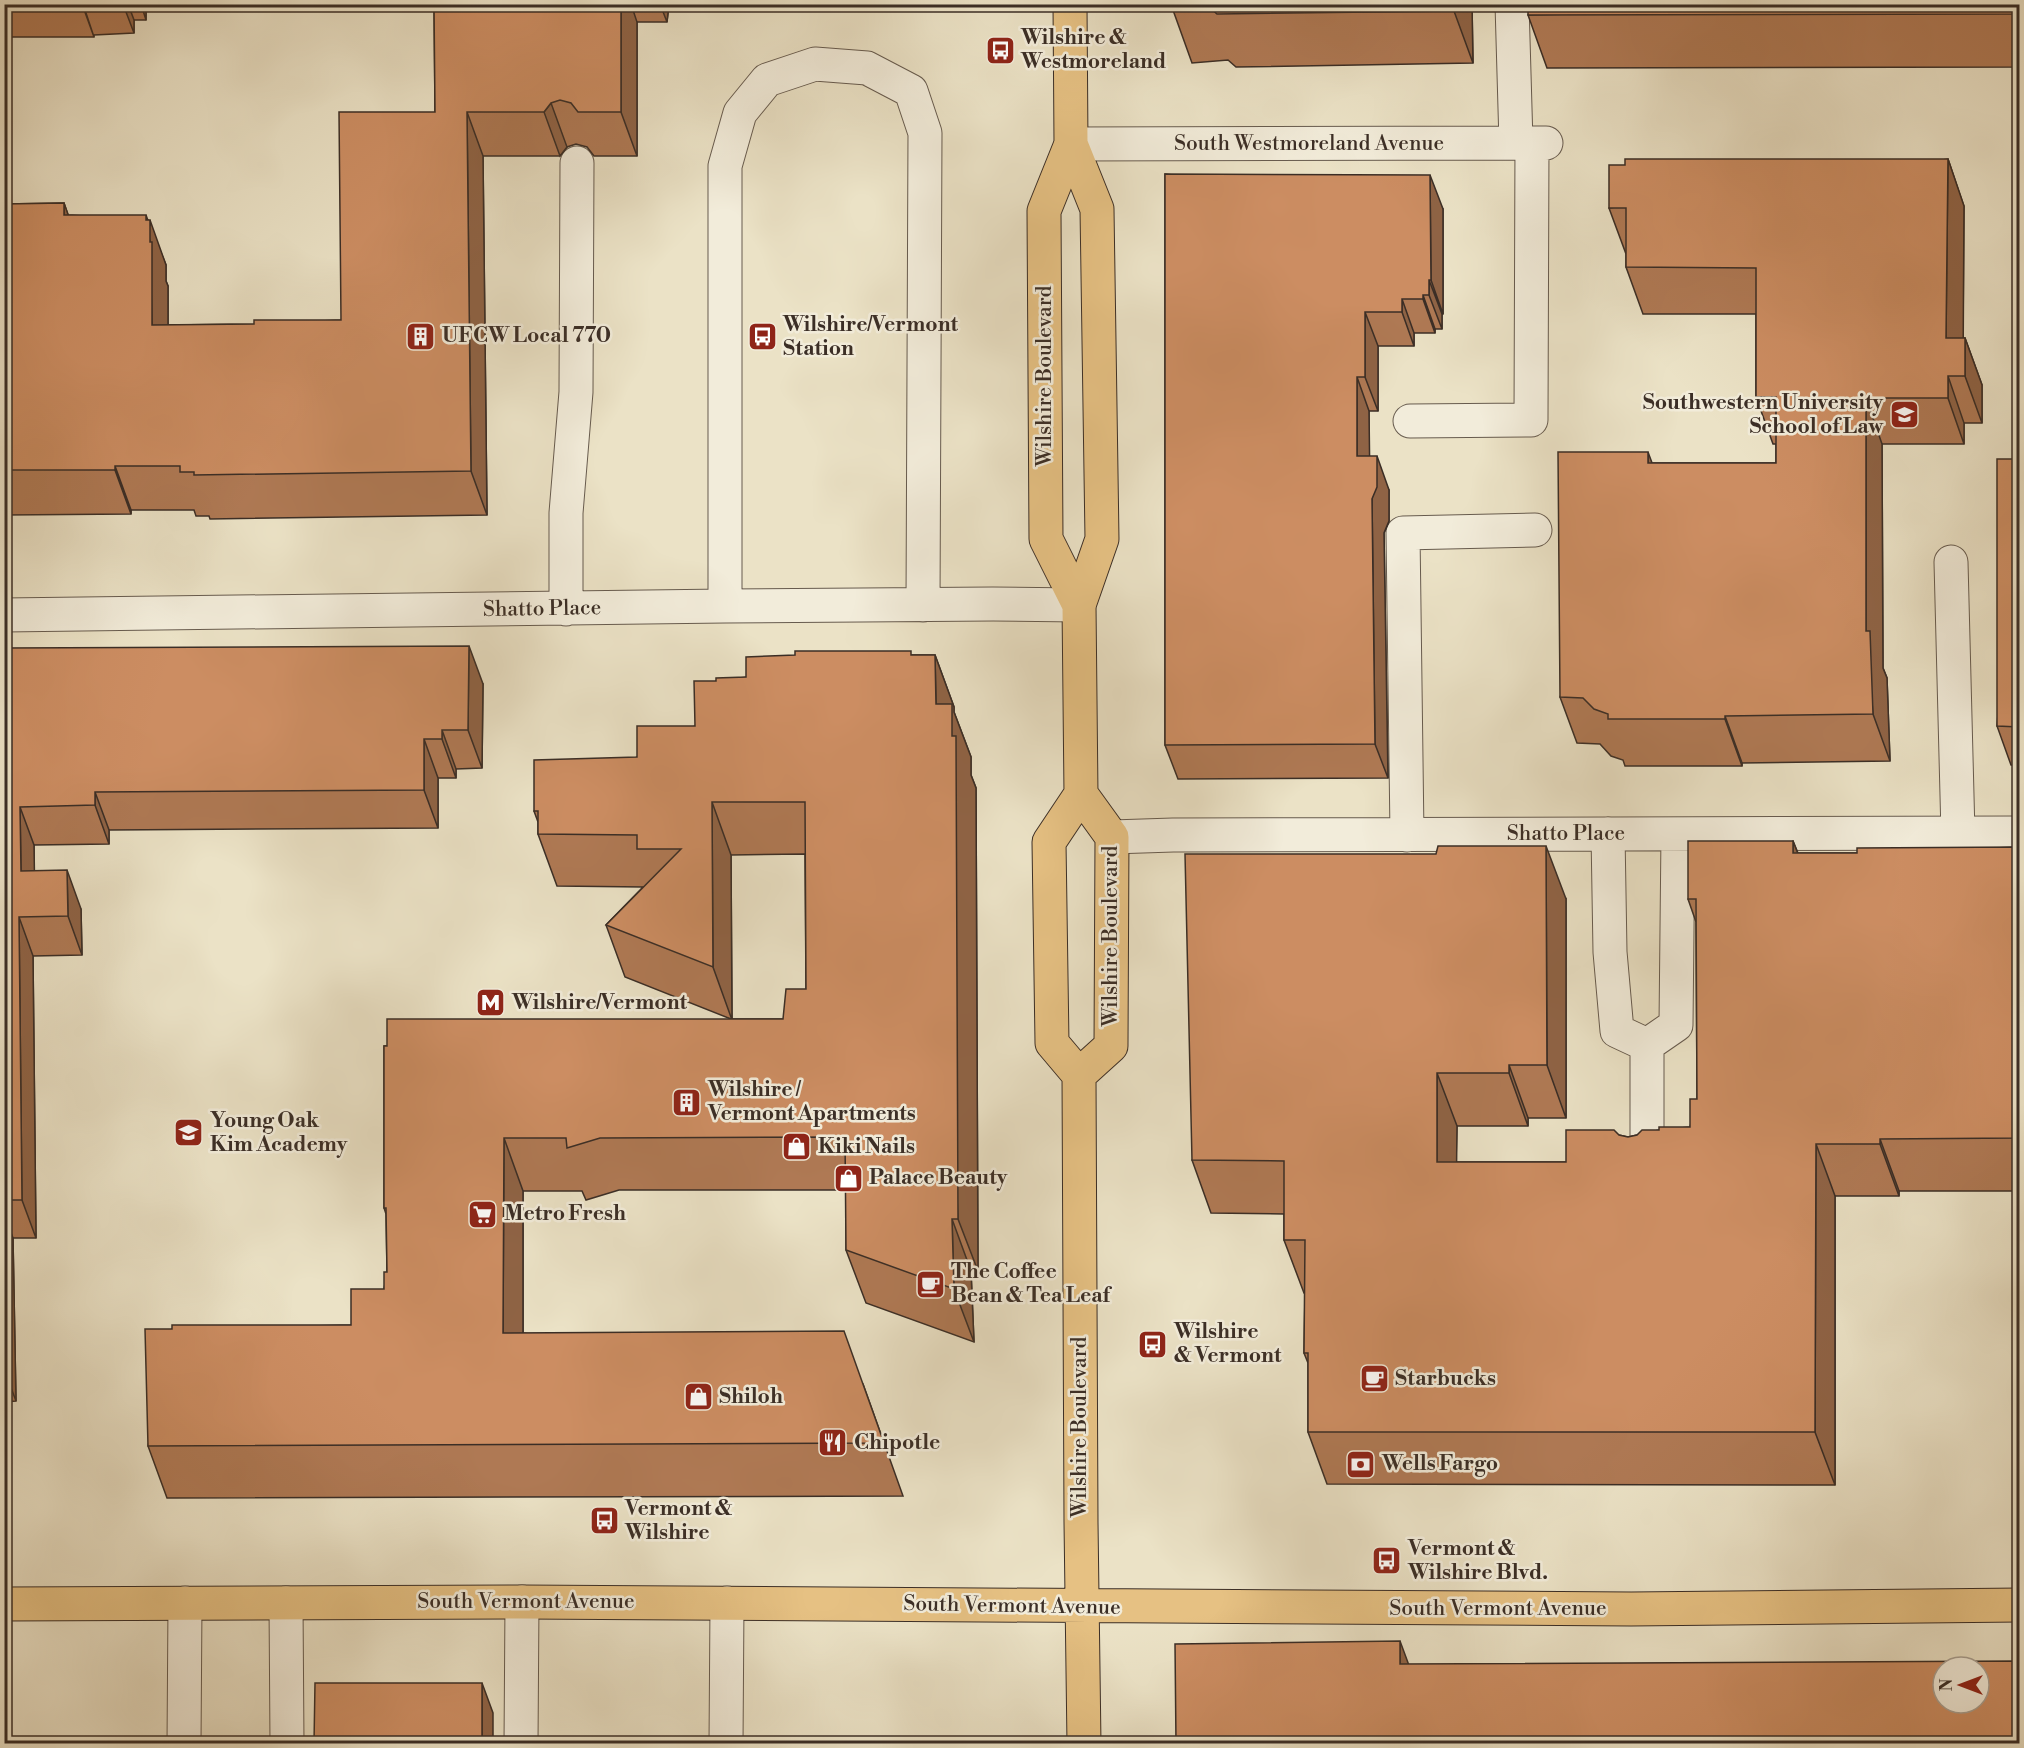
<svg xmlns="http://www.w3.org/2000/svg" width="2024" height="1748" viewBox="0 0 2024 1748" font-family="'Libre Bodoni',serif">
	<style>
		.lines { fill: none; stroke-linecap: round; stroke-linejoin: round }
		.minor-casing { stroke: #675b4e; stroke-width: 35 }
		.major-casing { stroke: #3b2e26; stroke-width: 35 }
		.minor { stroke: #f2ecda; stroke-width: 33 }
		.major { stroke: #e6c183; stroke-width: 33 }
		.wall { fill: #af7954; stroke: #3b2e26; stroke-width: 1.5; fill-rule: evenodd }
		.shaded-wall { fill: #8f6345; stroke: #3b2e26; stroke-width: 1.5 }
		.building { fill: #cc8d62; stroke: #3b2e26; stroke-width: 1.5; fill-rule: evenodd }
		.labels { text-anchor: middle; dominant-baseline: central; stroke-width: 5; stroke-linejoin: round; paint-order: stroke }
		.poi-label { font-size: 21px; font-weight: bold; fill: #3b2e26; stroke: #f2ecda; text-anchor: start }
		.street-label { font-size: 21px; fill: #3b2e26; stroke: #f2ecda }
	</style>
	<rect width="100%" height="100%" fill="#ebe2c6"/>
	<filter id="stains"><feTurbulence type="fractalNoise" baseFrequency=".00333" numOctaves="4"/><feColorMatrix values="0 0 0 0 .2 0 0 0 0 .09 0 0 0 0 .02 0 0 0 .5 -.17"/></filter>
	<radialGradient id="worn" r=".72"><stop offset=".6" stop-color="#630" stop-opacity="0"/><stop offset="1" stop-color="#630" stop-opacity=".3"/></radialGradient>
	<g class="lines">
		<defs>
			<path id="minor" d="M1512,4L1516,143
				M1071,144L1546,143
				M1410,421L1531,420L1532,143
				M1951,562L1958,834
				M725,606V166L740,113L767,80L815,64L867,68L911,91L925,133L923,605
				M566,609V513L576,392L577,163
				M4,615L725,606L993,604L1079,605
				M1608,834L1610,952L1617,1031L1647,1045L1676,1025L1678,834
				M1407,835L1403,533L1535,530
				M1112,837L1173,835L2020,833
				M1647,1171V1045
				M286,1603L287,1744
				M184,1744L185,1603
				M521,1744L522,1602
				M726,1744L727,1603"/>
			<path id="major" d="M1070,4L1071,144L1097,209L1102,539L1079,605L1081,794L1049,842L1052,1043L1079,1075L1081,1522L1084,1744
				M1071,144L1044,211L1046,539L1079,605
				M1079,1075L1111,1046L1112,837L1081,794
				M4,1604L522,1602L1631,1609L2020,1605"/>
		</defs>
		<!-- minor casing -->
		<use href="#minor" class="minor-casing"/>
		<!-- major casing -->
		<use href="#major" class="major-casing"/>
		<!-- minor -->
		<use href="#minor" class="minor"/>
		<!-- major -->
		<use href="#major" class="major"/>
	</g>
	<!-- wall -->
	<path class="wall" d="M4,4H146V20H134V33L94,35V37H4Z
		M434,4H688L669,5L667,22H637V156H594L587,147L576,144L567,147L560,156H483L487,515L210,519L209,516H196L194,510H131V514L4,515V204L64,203L68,215L148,220L166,265V281L168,286V325L254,324L341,320L435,112Z
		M1173,4H1472L1473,63L1236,67L1228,60L1192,63L1173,10Z
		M2019,4V67L1547,68L1528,15Z
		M1948,159L1964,206L1963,338H1965L1982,385V423H1964V444H1882L1883,668L1887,678L1890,761L1742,763V766H1625L1623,760L1611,756L1600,744L1577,743L1560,697L1653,463H1776V444H1773L1756,397V314H1643L1626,267V254L1609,208Z
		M1165,174L1443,209V314H1442V329H1435V333H1414V346H1378V411H1369V456L1389,490V521L1384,533L1388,778L1178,779L1165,745Z
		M2019,459V765H2011L1997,726Z
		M4,648L483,684L482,768L456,769V778H438V828L109,830V844L34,845V871L81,909L82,955L33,956L36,1238H13L16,1401L4,1402Z
		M912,655H935L954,707V712L971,757V775L976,788L978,1271H971L974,1342L866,1303L846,1250V1190H619L586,1200L582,1191H523V1333L863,1384L903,1496L167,1498L148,1446L172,1329L351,1325L384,1289L387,1272L386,1214L384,1208V1046L731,1019L625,977L606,925L643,887L557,886L538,834V822L534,811L637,757L695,726L716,681ZM805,854L806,989L783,1019H732L731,855Z
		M1793,841L1798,853H1857L2019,847V1191H1899V1196H1835V1485L1327,1484L1308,1432V1363L1304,1353L1305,1293H1304L1284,1240V1214L1211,1213L1192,1160L1566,899V1118H1528V1126H1457L1456,1162H1566L1619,1135L1628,1137L1659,1130L1690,1127L1697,1099L1696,922L1688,899Z"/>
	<!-- shaded-wall -->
	<path class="shaded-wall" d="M82,4H83L94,37Z
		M123,4H128L134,20V33Z
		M141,4H146V20Z
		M621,4H631L637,22V156L621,112Z
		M660,4H669L667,22Z
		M1453,4H1472L1473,63L1454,11Z
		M551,103L567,147L560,156L544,112Z
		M467,112L483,156L487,515L471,471Z
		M1948,159L1964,206L1963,376L1946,338Z
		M1430,175L1443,209V314L1431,280Z
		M64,203L80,248L64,215Z
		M146,215L150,226V220L166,265V281L168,286V369L152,325L150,242L146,220Z
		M1429,280L1442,314V329L1429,295Z
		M1423,295L1435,329V333L1423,299Z
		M1402,299L1414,333V346L1402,312Z
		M1365,312L1378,346V411L1365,377Z
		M1965,338L1982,385V423L1965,376Z
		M1948,376L1964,423V444L1948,398Z
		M1357,377L1369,411L1370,490L1357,456Z
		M1866,398L1882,444L1883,668L1887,678L1890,761L1873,714L1866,631Z
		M1648,452L1665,498L1648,463Z
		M1377,456L1389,490V521L1384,533L1388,778L1375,744L1372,499Z
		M115,466L131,510V514L115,470Z
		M469,646L483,684L482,768L468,730Z
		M935,655L954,707V712L971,757V775L976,788L978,1271L958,1219L936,704Z
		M1725,716L1742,763V766L1725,719Z
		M442,730L456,769V778L442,739Z
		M424,739L438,778V828L424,790Z
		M95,792L109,830V844L95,805Z
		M712,802L731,855L732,1020L713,967Z
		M20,807L34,845L35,909L21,871Z
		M1793,841L1813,893L1793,853Z
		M1546,846L1566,899V1118L1547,1065Z
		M67,870L81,909L82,955L68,916Z
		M19,917L33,956L36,1238L22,1200Z
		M1509,1065L1528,1118V1126L1509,1073Z
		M1437,1073L1457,1126L1456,1214L1437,1162Z
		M504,1138L523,1191V1386L503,1333Z
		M1880,1139L1899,1191V1196L1880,1144Z
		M1816,1144L1835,1196V1485L1815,1432Z
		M4,1214L13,1238L16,1401L4,1369Z
		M952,1219L971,1271L974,1342L954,1289Z
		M1400,1641L1414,1679L1400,1664Z
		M482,1683L493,1713V1743H482Z"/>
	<!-- building -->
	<path class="building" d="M434,4H621V112H578L571,103L560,100L551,103L544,112H467L471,471L194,475V472H180V466H115V470H4V204L64,203V215H146V220H150V242H152V325L254,324V320H341L339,112H435Z
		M1173,4H1453L1454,11L1217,14L1209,7L1173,10Z
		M1528,4H2019V14L1528,15Z
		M1625,159H1948L1946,338H1965V376H1948V398H1866V631H1870L1873,714L1725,716V719H1608V714L1594,709L1583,698L1560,697L1558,452H1648V463H1776V397H1756V268L1626,267V208H1609V165H1625Z
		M1165,174L1430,175L1431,280H1429V295H1423V299H1402V312H1365V377H1357V456H1377V487L1372,499L1375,744L1165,745Z
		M1997,459H2019V727L1997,726Z
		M469,646L468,730H442V739H424V790L95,792V805L20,807L21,871L67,870L68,916L19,917L22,1200H4V648Z
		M795,651H911V655H935L936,704H952V736H956L958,1219H952L954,1289L846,1250L845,1137L600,1138L567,1148L566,1138H504L503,1333L844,1331L884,1443L148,1446L145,1329H172V1325H351V1289H384V1272H387L386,1208H384V1046H387V1019H783L786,989H806L805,802H712L713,967L606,925L681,849H637V835L538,834V811H534V760L637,757V726H695L694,681H716V678L746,677V657L795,655Z
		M1688,841H1793V853H1857V848L2019,847V1138L1880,1139V1144H1816L1815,1432H1308V1353H1304L1305,1240H1284V1161L1192,1160L1185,854H1436L1438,846H1546L1547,1065H1509V1073H1437V1162H1566V1130H1614L1619,1135L1628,1137L1637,1135L1642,1130H1659V1127H1690V1099H1697L1696,899H1688Z
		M1400,1641V1664L2019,1661V1743H1176L1175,1644ZM1943,1667H1979V1703H1943Z
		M315,1683H482V1743H314Z"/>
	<!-- icons -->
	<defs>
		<symbol id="bus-square" viewBox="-11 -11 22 22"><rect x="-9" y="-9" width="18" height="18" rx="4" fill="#8f2418" stroke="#f2ecda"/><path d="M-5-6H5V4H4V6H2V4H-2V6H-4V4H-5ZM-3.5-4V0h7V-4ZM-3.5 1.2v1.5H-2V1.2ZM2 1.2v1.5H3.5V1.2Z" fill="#fff"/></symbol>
		<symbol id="building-square" viewBox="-11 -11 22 22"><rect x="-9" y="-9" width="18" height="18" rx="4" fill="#8f2418" stroke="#f2ecda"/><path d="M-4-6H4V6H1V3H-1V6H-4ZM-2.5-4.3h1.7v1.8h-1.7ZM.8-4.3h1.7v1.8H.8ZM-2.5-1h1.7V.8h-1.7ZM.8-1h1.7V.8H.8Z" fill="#fff"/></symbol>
		<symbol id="school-square" viewBox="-11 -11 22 22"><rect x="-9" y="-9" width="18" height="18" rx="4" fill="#8f2418" stroke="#f2ecda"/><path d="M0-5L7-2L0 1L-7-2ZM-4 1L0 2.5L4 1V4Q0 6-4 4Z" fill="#fff"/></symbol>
		<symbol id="metro-square" viewBox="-11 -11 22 22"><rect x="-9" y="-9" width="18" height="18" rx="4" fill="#8f2418" stroke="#f2ecda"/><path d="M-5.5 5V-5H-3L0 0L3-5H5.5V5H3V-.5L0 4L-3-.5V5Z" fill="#fff"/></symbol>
		<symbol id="shop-square" viewBox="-11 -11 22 22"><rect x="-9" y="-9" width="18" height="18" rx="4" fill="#8f2418" stroke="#f2ecda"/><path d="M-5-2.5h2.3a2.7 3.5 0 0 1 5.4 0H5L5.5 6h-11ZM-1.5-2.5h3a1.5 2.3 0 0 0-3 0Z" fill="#fff"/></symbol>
		<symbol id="supermarket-square" viewBox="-11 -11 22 22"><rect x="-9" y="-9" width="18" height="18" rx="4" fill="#8f2418" stroke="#f2ecda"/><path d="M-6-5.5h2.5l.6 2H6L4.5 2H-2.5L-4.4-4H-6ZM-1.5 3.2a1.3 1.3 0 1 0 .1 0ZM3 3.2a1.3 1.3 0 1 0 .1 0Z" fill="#fff"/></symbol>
		<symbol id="cafe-square" viewBox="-11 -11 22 22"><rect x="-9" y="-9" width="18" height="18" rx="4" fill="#8f2418" stroke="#f2ecda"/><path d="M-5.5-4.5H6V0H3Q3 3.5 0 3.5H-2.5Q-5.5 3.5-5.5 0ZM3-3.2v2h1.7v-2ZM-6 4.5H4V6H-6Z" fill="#fff"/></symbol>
		<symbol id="restaurant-square" viewBox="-11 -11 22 22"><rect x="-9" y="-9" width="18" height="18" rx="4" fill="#8f2418" stroke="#f2ecda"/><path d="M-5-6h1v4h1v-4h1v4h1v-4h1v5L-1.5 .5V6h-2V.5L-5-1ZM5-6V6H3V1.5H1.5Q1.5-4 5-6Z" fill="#fff"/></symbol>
		<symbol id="bank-square" viewBox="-11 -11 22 22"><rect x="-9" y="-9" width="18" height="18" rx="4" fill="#8f2418" stroke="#f2ecda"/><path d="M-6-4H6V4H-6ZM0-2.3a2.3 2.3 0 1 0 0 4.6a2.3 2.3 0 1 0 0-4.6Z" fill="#fff"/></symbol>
	</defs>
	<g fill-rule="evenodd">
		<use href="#bus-square" x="984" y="34" width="33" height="33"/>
		<use href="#building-square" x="404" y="320" width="33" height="33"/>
		<use href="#bus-square" x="746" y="320" width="33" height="33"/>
		<use href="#school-square" x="1888" y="398" width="33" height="33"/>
		<use href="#metro-square" x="474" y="986" width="33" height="33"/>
		<use href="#building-square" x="670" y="1086" width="33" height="33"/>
		<use href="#school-square" x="172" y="1116" width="33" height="33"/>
		<use href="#shop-square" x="780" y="1130" width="33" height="33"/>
		<use href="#shop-square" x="832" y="1162" width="33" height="33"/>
		<use href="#supermarket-square" x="466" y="1198" width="33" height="33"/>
		<use href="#cafe-square" x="914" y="1268" width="33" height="33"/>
		<use href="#bus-square" x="1136" y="1328" width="33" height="33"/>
		<use href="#cafe-square" x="1358" y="1362" width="33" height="33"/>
		<use href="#shop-square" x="682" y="1380" width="33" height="33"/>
		<use href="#restaurant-square" x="816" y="1426" width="33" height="33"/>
		<use href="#bank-square" x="1344" y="1448" width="33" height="33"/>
		<use href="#bus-square" x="588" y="1504" width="33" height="33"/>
		<use href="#bus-square" x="1370" y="1544" width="33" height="33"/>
	</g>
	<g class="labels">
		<!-- poi labels -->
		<g class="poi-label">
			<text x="1021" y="38">Wilshire &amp;<tspan x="1021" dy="24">Westmoreland</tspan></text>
			<text x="783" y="325">Wilshire/Vermont<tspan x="783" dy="24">Station</tspan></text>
			<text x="442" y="336">UFCW Local 770</text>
			<text x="1883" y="403" text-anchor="end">Southwestern University<tspan x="1883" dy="24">School of Law</tspan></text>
			<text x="512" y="1003">Wilshire/Vermont</text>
			<text x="708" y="1090">Wilshire /<tspan x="708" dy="24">Vermont Apartments</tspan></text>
			<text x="210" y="1121">Young Oak<tspan x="210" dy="24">Kim Academy</tspan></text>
			<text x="818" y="1147">Kiki Nails</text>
			<text x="869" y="1178">Palace Beauty</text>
			<text x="504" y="1214">Metro Fresh</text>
			<text x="951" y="1272">The Coffee<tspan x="951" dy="24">Bean &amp; Tea Leaf</tspan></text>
			<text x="1174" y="1332">Wilshire<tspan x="1174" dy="24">&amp; Vermont</tspan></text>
			<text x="1395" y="1379">Starbucks</text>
			<text x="719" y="1397">Shiloh</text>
			<text x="854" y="1443">Chipotle</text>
			<text x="1382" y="1464">Wells Fargo</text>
			<text x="625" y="1509">Vermont &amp;<tspan x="625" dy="24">Wilshire</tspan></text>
			<text x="1408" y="1549">Vermont &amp;<tspan x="1408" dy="24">Wilshire Blvd.</tspan></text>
		</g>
		<!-- street labels -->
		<g class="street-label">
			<text x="1309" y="144">South Westmoreland Avenue</text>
			<text transform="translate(1045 376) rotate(-90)">Wilshire Boulevard</text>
			<text transform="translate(542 609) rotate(-1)">Shatto Place</text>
			<text x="1566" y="834">Shatto Place</text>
			<text transform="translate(1111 936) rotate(-90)">Wilshire Boulevard</text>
			<text transform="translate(1080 1427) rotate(-90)">Wilshire Boulevard</text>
			<text x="526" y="1602">South Vermont Avenue</text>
			<text transform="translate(1012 1606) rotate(1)">South Vermont Avenue</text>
			<text x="1498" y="1609">South Vermont Avenue</text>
		</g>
	</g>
	<!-- margin -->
	<rect width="2024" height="1748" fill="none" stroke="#ebe2c6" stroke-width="24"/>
	<rect x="6" y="6" width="2012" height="1736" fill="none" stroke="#3b2e26" stroke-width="3"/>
	<rect x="12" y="12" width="2000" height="1724" fill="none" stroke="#3b2e26" stroke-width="1.5"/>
	<!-- north arrow -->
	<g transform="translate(1961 1685) rotate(270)"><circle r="28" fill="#f2ecda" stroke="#a9a092" stroke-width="1.5"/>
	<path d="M0-4.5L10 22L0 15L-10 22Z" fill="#8f2418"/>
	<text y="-9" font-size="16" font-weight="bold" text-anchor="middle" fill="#3b2e26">N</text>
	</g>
	<rect width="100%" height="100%" filter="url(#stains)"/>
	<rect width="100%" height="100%" fill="url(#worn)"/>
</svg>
